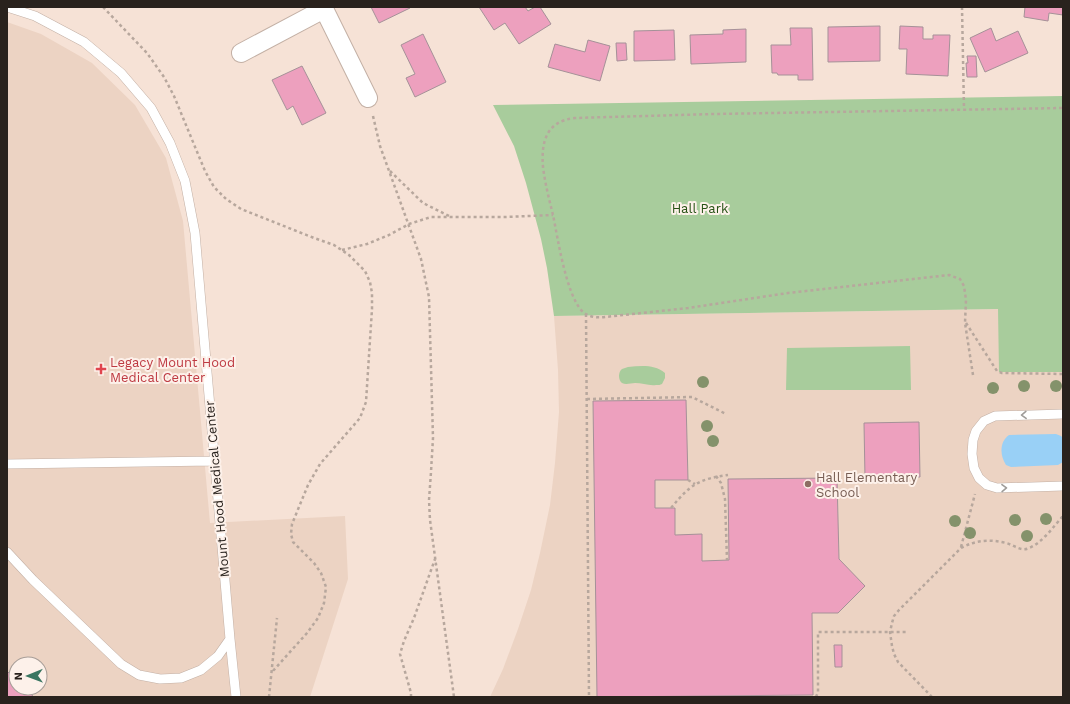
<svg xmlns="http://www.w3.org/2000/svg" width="1070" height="704" viewBox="0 0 1070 704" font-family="'Work Sans',sans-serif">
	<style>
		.built { fill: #ecd3c3; fill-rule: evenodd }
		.green { fill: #a8cc9c }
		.water { fill: #99d0f6 }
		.building { fill: #eda0be; stroke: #a59198 }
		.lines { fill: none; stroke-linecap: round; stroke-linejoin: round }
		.lane-casing { stroke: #c3b0a5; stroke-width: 10 }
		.street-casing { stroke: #c3b0a5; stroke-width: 20 }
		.path { stroke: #b7a79d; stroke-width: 2.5; stroke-dasharray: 3 3; stroke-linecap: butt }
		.lane { stroke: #fff; stroke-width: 9 }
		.street { stroke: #fff; stroke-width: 18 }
		.tree { fill: #84926b }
		.oneway { stroke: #9f9c99 }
		.health-dot { fill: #e0444e; stroke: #fdf1ea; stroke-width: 1.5 }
		.education-dot { fill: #8d6e63; stroke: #fdf1ea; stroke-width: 1.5 }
		.labels { text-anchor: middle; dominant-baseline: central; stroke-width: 4; stroke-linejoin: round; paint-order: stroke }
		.park-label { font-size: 13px; fill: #265114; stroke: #fdf1ea }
		.health-label { font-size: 13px; fill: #be3a42; stroke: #fdf1ea; text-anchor: start }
		.education-label { font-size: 13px; fill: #785e54; stroke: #fdf1ea; text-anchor: start }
		.street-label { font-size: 13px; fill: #29221d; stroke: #fdf1ea }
	</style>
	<rect width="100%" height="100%" fill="#f6e2d6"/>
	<!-- built -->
	<path class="built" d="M7,22L41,34L92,63L135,105L166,158L183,221L210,523L345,516L348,579L310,697H7ZM16,664H40V688H16Z
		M1063,308V697H490L503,669L518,629L531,590L540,553L550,505L555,463L559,412L558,370L554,316Z"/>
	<!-- green -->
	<path class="green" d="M1063,96V372H999L998,309L554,316L547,268L541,239L526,183L514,146L493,105Z
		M910,346L911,390H786L787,348Z
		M628,367C641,366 654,364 665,373V378L662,384C660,385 659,385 656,385C649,386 642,383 635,383C631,383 626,385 622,383C618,380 618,372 622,369C624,368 626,368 628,367Z"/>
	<!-- water -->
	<path class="water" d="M1056,434L1061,436L1063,438V462L1058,465L1011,467L1006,465C1000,456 999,442 1009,435Z"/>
	<!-- building -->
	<path class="building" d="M371,7H409L410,8L379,23Z
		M479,7H525L528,11L535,7H540L551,24L519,44L505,23L494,30Z
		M1025,7H1063V15L1049,13L1048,21L1024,17Z
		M880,26V61L828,62V27Z
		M900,26L923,27V39H933V35H950L948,76L906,74L907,49H899Z
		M790,28H812L813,80H798V75H778L777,73H772L771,45H791Z
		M991,28L996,41L1018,31L1028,53L985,72L970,38Z
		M746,29V62L691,64L690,35L723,34V30Z
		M674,30L675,60L634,61V31Z
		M423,34L446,82L415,97L406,78L415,74L401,45Z
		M588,40L610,46L600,81L548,67L555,44L585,52Z
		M616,43H626L627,60L617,61Z
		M967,56H976L977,77H967L966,63H968Z
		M302,66L326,113L302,125L293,106L287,110L272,80Z
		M686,400L688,480H655V508H675V535L702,534V561L729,560L728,479L837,478L839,559L865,586L838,613H812L813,695L597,697L593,401Z
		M919,422L920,477L865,478L864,423Z
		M834,645H842V667H835Z
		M7,671L16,680V688H24L34,697H7Z"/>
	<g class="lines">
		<defs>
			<path id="lane" d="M7,7L35,16L84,42L121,73L151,108L170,143L185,181L195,233L230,639L236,697
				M1063,414L995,416L984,421L976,431L973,440L972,454L974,468L979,478L987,485L997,488L1063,486
				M7,464L214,461
				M7,552L33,580L121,664L139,675L160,679L181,678L201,670L218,656L230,639"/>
			<path id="street" d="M323,7L368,98
				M241,53L324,9"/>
		</defs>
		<!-- lane casing -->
		<use href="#lane" class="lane-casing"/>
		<!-- street casing -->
		<use href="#street" class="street-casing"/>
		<!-- path -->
		<path class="path" d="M103,7L147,53L164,77L174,96L205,171L214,187L226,199L241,209L314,238L334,245L349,255L365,271L370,282L372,293V309L366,402L360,418L320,464L308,485L292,524L291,534L293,542L314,563L321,573L326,587L324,603L318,618L307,633L272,672
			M962,7L964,109
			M373,116L380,146L421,259L429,297L433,438L431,472L429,500L430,520L454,697
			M390,171L423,203L449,216
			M342,250L367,244L389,235L409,224L431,217H505L553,215
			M586,314L589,697
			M966,323L997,371L1002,373L1063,374
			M973,375L965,323L966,300L964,286L960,279L949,275L788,293L688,308L605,317C596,318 588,317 582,311C566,294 558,239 553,215C549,199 545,183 543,167C541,142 546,121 575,118L714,114L1063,108
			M587,399L692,397L726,414
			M716,476L721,483L725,499L727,560
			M688,480L695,484
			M671,508C690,485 698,479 728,475
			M961,547L975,494
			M269,697L277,618
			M411,697V693L400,654L404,641L414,618L435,559
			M816,697L818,692V632H908
			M932,697L898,662L894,654L892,646L890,632L892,623L894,616L899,610L961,548C976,540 990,539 1006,543C1014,545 1021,552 1029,548C1042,543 1054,526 1063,516"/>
		<!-- lane -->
		<use href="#lane" class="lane"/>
		<!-- street -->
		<use href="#street" class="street"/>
	</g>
	<!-- trees -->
	<g class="tree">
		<circle cx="703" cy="382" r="6"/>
		<circle cx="1024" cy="386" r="6"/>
		<circle cx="1056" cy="386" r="6"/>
		<circle cx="993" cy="388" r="6"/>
		<circle cx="707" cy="426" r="6"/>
		<circle cx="713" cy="441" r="6"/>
		<circle cx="1046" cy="519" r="6"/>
		<circle cx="1015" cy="520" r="6"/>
		<circle cx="955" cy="521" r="6"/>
		<circle cx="970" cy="533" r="6"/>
		<circle cx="1027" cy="536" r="6"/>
	</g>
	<!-- one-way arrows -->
	<defs><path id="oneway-chevron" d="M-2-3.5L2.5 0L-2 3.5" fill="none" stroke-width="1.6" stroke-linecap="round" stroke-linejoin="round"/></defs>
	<g class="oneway">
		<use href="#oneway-chevron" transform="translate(1024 415) rotate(178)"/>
		<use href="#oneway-chevron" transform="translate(1004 488) rotate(-1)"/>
	</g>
	<!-- markers -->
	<path class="health-dot" d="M99 363h4v4h4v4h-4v4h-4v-4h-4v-4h4z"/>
	<circle class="education-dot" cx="808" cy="484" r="4"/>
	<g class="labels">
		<!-- park labels -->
		<g class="park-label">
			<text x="700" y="208">Hall Park</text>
		</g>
		<!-- health labels -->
		<g class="health-label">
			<text x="110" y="362">Legacy Mount Hood<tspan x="110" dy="15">Medical Center</tspan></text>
		</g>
		<!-- education labels -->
		<g class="education-label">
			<text x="816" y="477">Hall Elementary<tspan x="816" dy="15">School</tspan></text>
		</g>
		<!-- street labels -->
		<g class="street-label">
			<text transform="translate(217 489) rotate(-95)">Mount Hood Medical Center</text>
		</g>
	</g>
	<!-- border -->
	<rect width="1070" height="704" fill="none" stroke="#29221d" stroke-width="16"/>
	<!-- north arrow -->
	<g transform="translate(28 676) rotate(269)"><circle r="19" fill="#fdf1ea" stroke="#a89e98"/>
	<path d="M0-3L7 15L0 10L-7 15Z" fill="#397661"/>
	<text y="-6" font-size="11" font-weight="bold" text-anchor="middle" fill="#29221d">N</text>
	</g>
</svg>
